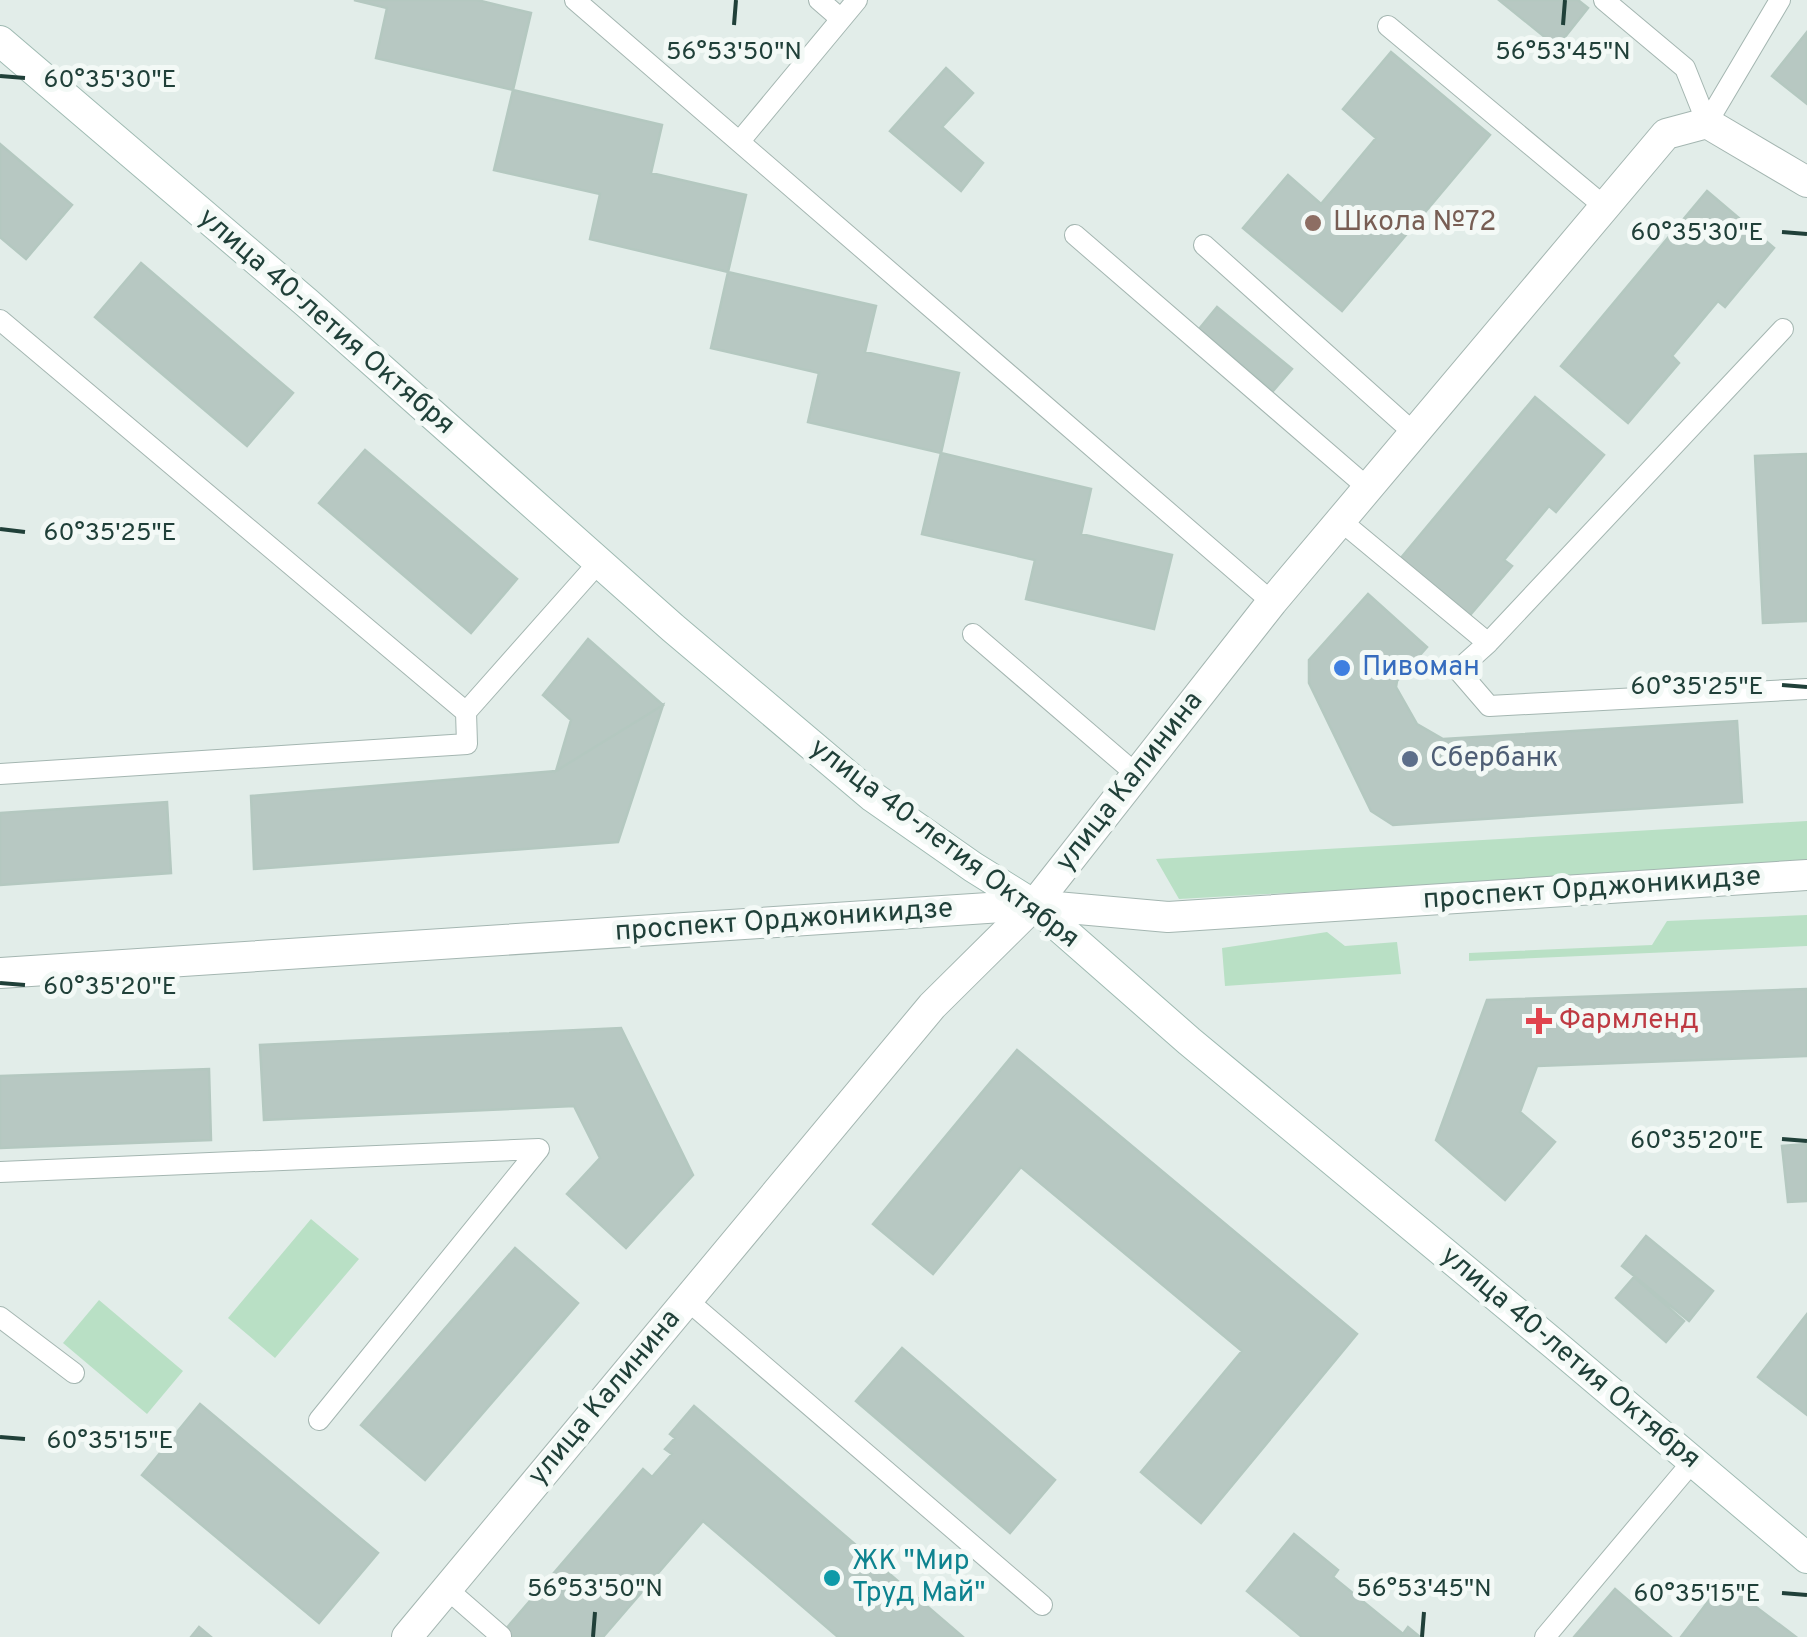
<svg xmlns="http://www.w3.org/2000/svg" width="1807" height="1637" viewBox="0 0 1807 1637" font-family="Overpass,sans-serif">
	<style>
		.green { fill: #b9e0c5 }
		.building { fill: #b7c8c2; stroke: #b4c8c0; stroke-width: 2.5 }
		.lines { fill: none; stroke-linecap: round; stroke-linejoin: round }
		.service-casing { stroke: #a4b6b1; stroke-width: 22 }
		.minor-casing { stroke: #a4b6b1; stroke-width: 32 }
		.tertiary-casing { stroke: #a4b6b1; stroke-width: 32 }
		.secondary-casing { stroke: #9fbab2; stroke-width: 32 }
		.service { stroke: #fff; stroke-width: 20 }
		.minor { stroke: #fff; stroke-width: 30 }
		.tertiary { stroke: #fff; stroke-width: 30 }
		.secondary { stroke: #fff; stroke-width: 30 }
		.ticks { fill: none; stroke: #204039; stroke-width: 4 }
		.education-dot { fill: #8d6e63; stroke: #f3f9f6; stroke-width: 4 }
		.shop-dot { fill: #3f7fe0; stroke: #f3f9f6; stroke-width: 4 }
		.service-dot { fill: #5c6f8a; stroke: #f3f9f6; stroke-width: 4 }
		.health-dot { fill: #e0444e; stroke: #f3f9f6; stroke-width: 4 }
		.culture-dot { fill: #0f9aa8; stroke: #f3f9f6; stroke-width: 4 }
		.labels { text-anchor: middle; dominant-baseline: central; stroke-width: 10; stroke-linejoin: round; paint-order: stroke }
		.education-label { font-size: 28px; fill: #785e54; stroke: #f3f9f6; text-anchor: start }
		.street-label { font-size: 28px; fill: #204039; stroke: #f3f9f6 }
		.shop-label { font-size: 28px; fill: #366cbe; stroke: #f3f9f6; text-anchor: start }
		.service-label { font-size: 28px; fill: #4e5e75; stroke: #f3f9f6; text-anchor: start }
		.health-label { font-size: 28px; fill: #be3a42; stroke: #f3f9f6; text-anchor: start }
		.culture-label { font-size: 28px; fill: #0d838f; stroke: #f3f9f6; text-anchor: start }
		.ticks-label { font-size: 25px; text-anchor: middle; fill: #204039; stroke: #f3f9f6; stroke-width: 10; stroke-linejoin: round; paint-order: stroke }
	</style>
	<rect width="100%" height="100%" fill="#e2ede9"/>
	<!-- green -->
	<path class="green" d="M1807,821V864L1179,899L1156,859Z
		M1807,915V946L1469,961V953L1652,945L1667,921Z
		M1327,932L1345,946L1397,942L1401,974L1225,986L1222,948Z
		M311,1219L359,1259L275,1358L228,1318Z
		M99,1300L183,1371L147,1414L63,1343Z"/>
	<!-- building -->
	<path class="building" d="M354,0H477L531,13L513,90L376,58L387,8Z
		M1499,0H1578L1588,8L1557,47Z
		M1807,32V104L1772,76Z
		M1391,52L1490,135L1342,311L1243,228L1288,175L1321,204L1376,138L1343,109Z
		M946,68L973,93L942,127L983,163L961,191L890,131Z
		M513,90L662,125L651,173L746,195L728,272L590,239L600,194L494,170Z
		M0,144L72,205L26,259L0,237Z
		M1707,191L1774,248L1725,307L1718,301L1672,356L1679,363L1628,423L1561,366Z
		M141,263L293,393L247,446L95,317Z
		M728,272L876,306L865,352L959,373L941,453L808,422L819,373L711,348Z
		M1217,307L1292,369L1273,391L1199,329Z
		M1535,397L1604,455L1556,512L1549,506L1504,560L1512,566L1459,628L1390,571Z
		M365,450L517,579L471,633L319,503Z
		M941,453L1091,489L1081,534L1172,555L1154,629L1026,599L1035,560L922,534Z
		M1807,454V621L1763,623L1755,456Z
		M1368,594L1427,647L1397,681L1396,687L1417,724L1443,739L1737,721L1742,802L1393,825L1371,811L1309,683V660Z
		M588,639L663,705L556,771L571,720L543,695Z
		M663,705L618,842L254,869L251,796L556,771Z
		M167,802L171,873L0,885V813Z
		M1807,989V1056L1537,1066L1520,1112L1555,1142L1505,1200L1436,1140L1487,1000Z
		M621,1028L693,1175L626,1248L567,1194L600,1158L574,1106L264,1120L260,1045Z
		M1017,1050L1357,1334L1201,1523L1141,1472L1242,1351L1021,1167L933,1274L873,1224Z
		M209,1069L211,1140L0,1148V1076Z
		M1807,1144V1201L1788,1202L1782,1146Z
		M1646,1236L1713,1291L1689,1321L1622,1266Z
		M515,1248L578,1303L425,1480L361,1425Z
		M1634,1277L1684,1321L1666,1342L1616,1298Z
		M1807,1314V1415L1758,1377Z
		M902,1348L1055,1480L1010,1533L856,1401Z
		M200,1404L378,1553L319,1623L142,1475Z
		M694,1406L963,1637H838L703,1521L603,1637H499L643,1469L652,1477L672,1454L665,1449L675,1438L670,1434Z
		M1294,1534L1338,1570L1333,1577L1403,1634L1408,1627L1420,1637H1302L1247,1591Z
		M1723,1582L1796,1637H1681Z
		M1615,1589L1671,1637H1574Z
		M199,1627L211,1637H191Z"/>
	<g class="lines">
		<defs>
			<path id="service" d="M575,0L1272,602
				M819,0L841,19
				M1604,0L1685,68L1707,123
				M1388,26L1605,207
				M1707,123L1780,0
				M740,141L857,0
				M1075,235L1368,488
				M1204,245L1414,433
				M0,320L466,712
				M1341,521L1488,643L1458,670L1489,706L1807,689
				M973,634L1136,774
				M1488,643L1783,329
				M0,774L467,744L466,712L599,562
				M0,1172L539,1149L319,1420
				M687,1300L1042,1605
				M0,1317L74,1373
				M447,1589L501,1636
				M1545,1637L1693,1461"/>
			<path id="minor" d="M407,1637L932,1006L1034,905L1272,602L1666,134L1707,123L1807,182"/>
			<path id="tertiary" d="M0,973L1034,905L1168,917L1807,875"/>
			<path id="secondary" d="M0,41L307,303L673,628L873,797L973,867L1034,905L1189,1041L1554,1344L1807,1558"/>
		</defs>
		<!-- service casing -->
		<use href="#service" class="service-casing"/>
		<!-- minor casing -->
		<use href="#minor" class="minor-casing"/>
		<!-- tertiary casing -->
		<use href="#tertiary" class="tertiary-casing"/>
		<!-- secondary casing -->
		<use href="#secondary" class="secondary-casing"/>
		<!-- service -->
		<use href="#service" class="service"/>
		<!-- minor -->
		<use href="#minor" class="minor"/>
		<!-- tertiary -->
		<use href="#tertiary" class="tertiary"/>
		<!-- secondary -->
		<use href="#secondary" class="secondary"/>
	</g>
	<!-- ticks -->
	<path class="ticks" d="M734,25L736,0M1563,25L1565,0M0,76L25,78M1782,232L1807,234M0,529L25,532M1782,685L1807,687M0,983L25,985M1782,1139L1807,1141M0,1437L25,1439M1782,1593L1807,1595M593,1637L595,1612M1422,1637L1424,1612"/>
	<!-- markers -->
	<circle class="education-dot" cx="1313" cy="223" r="10"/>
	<circle class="shop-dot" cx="1342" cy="668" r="10"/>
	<circle class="service-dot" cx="1410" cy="759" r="10"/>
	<path class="health-dot" d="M1534 1006h10v10h10v10h-10v10h-10v-10h-10v-10h10z"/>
	<circle class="culture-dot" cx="832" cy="1578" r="10"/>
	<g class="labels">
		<!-- education labels -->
		<g class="education-label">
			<text x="1333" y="223">Школа №72</text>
		</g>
		<!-- street labels -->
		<g class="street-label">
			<text transform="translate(326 322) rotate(41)">улица 40-летия Октября</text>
			<text transform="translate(1130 782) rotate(-52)">улица Калинина</text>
			<text transform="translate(944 844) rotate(37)">улица 40-летия Октября</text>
			<text transform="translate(1592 889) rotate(-4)">проспект Орджоникидзе</text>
			<text transform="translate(784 921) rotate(-4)">проспект Орджоникидзе</text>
			<text transform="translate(1570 1358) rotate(40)">улица 40-летия Октября</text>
			<text transform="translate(605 1398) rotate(-50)">улица Калинина</text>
		</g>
		<!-- shop labels -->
		<g class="shop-label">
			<text x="1362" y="668">Пивоман</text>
		</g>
		<!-- service labels -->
		<g class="service-label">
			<text x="1430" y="759">Сбербанк</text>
		</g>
		<!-- health labels -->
		<g class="health-label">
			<text x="1559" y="1021">Фармленд</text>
		</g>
		<!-- culture labels -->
		<g class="culture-label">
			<text x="852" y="1562">ЖК "Мир<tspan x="852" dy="32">Труд Май"</tspan></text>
		</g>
	</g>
	<g class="ticks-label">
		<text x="734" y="59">56°53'50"N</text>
		<text x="1563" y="59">56°53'45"N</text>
		<text x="110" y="87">60°35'30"E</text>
		<text x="1697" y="240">60°35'30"E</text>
		<text x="110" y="540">60°35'25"E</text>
		<text x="1697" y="694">60°35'25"E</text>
		<text x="110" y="994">60°35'20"E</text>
		<text x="1697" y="1148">60°35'20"E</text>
		<text x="110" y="1448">60°35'15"E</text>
		<text x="595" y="1596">56°53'50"N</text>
		<text x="1424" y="1596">56°53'45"N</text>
		<text x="1697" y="1601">60°35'15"E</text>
	</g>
</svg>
